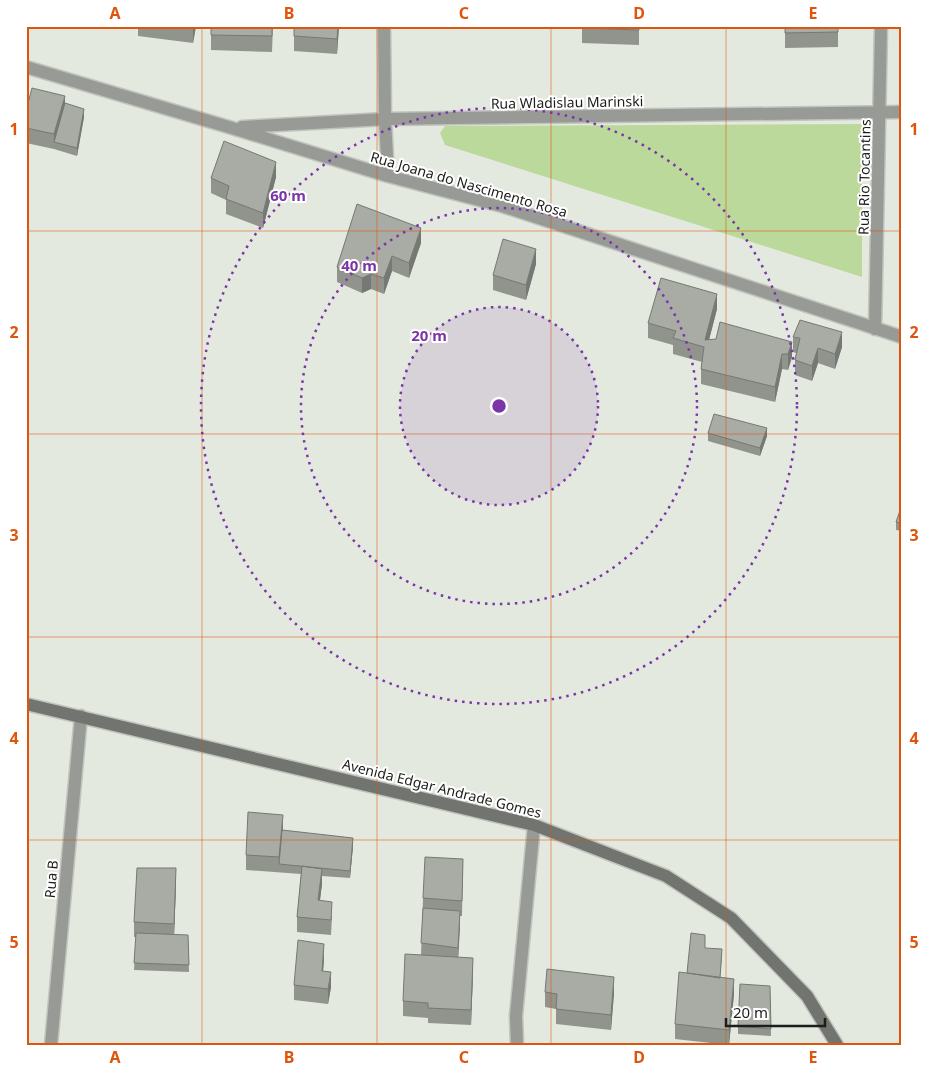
<svg xmlns="http://www.w3.org/2000/svg" width="928" height="1071" viewBox="0 0 928 1071" font-family="'Noto Sans',sans-serif">
	<style>
		.green { fill: #bad99b }
		.lines { fill: none; stroke-linecap: round; stroke-linejoin: round }
		.street-casing { stroke: #c0c4bd; stroke-width: 15 }
		.secondary-casing { stroke: #c0c4bd; stroke-width: 15 }
		.street { stroke: #989a96; stroke-width: 12 }
		.secondary { stroke: #72746f; stroke-width: 12 }
		.wall { fill: #90948d }
		.shaded-wall { fill: #767873 }
		.building { fill: #a8aca4; stroke: #767873 }
		.grid { fill: none; stroke: #de560d; stroke-width: 1; stroke-opacity: 0.55 }
		.ring { fill: none; stroke: #7b35a8; stroke-width: 2.5; stroke-dasharray: 2.5 5 }
		.labels { text-anchor: middle; dominant-baseline: central; stroke-width: 4; stroke-linejoin: round; paint-order: stroke }
		.street-label { font-size: 14px; fill: #1d1e1b; stroke: #fff }
		.centre { fill: #7b35a8; stroke: #fff; stroke-width: 2.5 }
		.ring-label { font-size: 15px; text-anchor: middle; font-weight: bold; fill: #7b35a8; stroke: #fff; stroke-width: 4; stroke-linejoin: round; paint-order: stroke }
		.neatline { fill: none; stroke: #de560d; stroke-width: 2 }
		.grid-label { font-size: 16px; text-anchor: middle; font-weight: bold; fill: #de560d }
	</style>
	<rect width="100%" height="100%" fill="#e4e9e0"/>
	<!-- green -->
	<path class="green" d="M862,124V277L445,145L440,133L445,126Z"/>
	<g class="lines">
		<defs>
			<path id="street" d="M384,26L385,119L388,176
				M26,67L232,128L388,176L502,206L902,337
				M242,127L385,119L902,112
				M875,329L881,26
				M51,1045L81,716
				M517,1045L516,1016L534,825"/>
			<path id="secondary" d="M26,704L534,825L666,876L731,918L807,996L837,1045"/>
		</defs>
		<!-- street casing -->
		<use href="#street" class="street-casing"/>
		<!-- secondary casing -->
		<use href="#secondary" class="secondary-casing"/>
		<!-- street -->
		<use href="#street" class="street"/>
		<!-- secondary -->
		<use href="#secondary" class="secondary"/>
	</g>
	<!-- wall -->
	<path class="wall" d="M138,26H196L193,43L138,36Z
		M211,26H273L272,52L211,50Z
		M294,26H339L337,54L294,51Z
		M582,26H639V45L582,43Z
		M785,26H838V47L785,48Z
		M65,103L84,117L77,156L54,149L26,143V111Z
		M276,177L263,228L226,214V200L211,193V178Z
		M421,243L409,278L392,271L384,294L371,289L362,293L337,282V267Z
		M536,264L526,300L493,290V275Z
		M717,309L709,340L792,342V357L788,370L782,369L775,402L701,384V369L702,362L673,354V345L648,338V323Z
		M793,337L842,347L835,369L818,363L812,381L795,375V360L796,353L793,352Z
		M708,433L767,436L760,456L708,441Z
		M902,505V531L896,530V522Z
		M283,830L353,846L350,878L322,876V884L320,900L332,917L331,935L297,932V917L301,874L246,870V855Z
		M463,859L462,916H460L458,957L473,973L471,1025L428,1023V1018L403,1016V1001L421,955L423,898Z
		M176,884L174,935H188L189,972L134,970L136,937H134V922Z
		M705,948L722,957L720,978L734,994L729,1045L675,1039V1024Z
		M324,959L323,971L331,987L328,1004L294,1000V985Z
		M770,986L771,1036L738,1034V1026Z
		M545,992L614,993L611,1030L556,1024V1009L545,1007Z"/>
	<!-- shaded-wall -->
	<path class="shaded-wall" d="M193,26H196L193,43Z
		M338,26H339L337,54V39Z
		M65,96V111L54,142V134Z
		M84,109V117L77,156V148Z
		M276,162V177L263,228V213Z
		M421,228V243L409,278V263Z
		M536,249V264L526,300V285Z
		M392,256V271L384,294V278Z
		M371,274V289L362,293V278Z
		M717,294V309L705,355V340Z
		M842,332V347L835,369V354Z
		M792,342V357L788,370V354Z
		M818,348V363L812,381V366Z
		M782,354V369L775,402V387Z
		M767,428V436L760,456V448Z
		M283,815V830L279,864V872V857Z
		M353,838V846L350,878V871Z
		M176,868V884L174,939V924Z
		M322,869V884L318,915V900Z
		M460,911V926L458,963V948Z
		M324,944V959L322,986V971Z
		M473,958V973L471,1025V1010Z
		M331,972V987L328,1004V989Z
		M614,977V993L611,1030V1015Z
		M734,979V994L729,1045V1030Z"/>
	<!-- building -->
	<path class="building" d="M182,26H193V28Z
		M211,26H272V36L211,35Z
		M294,26H338L337,39L294,36Z
		M582,26H639V30L582,28Z
		M785,26H838V32L785,33Z
		M32,88L65,96L54,134L26,128V111Z
		M65,103L84,109L77,148L54,142Z
		M224,141L276,162L263,213L226,199L229,186L211,178Z
		M357,204L421,228L409,263L392,256L384,278L371,274L362,278L337,267Z
		M503,239L536,249L526,285L493,275Z
		M661,278L717,294L705,340L716,339L720,322L792,342L788,354H782L775,387L701,369L704,347L673,338L676,331L648,323Z
		M800,320L842,332L835,354L818,348L812,366L795,360L800,338L793,337Z
		M714,414L767,428L760,448L708,433Z
		M902,505V524L896,522Z
		M248,812L283,815L279,857L246,855Z
		M282,830L353,838L350,871L279,864Z
		M425,857L463,859L462,901L423,898Z
		M302,866L322,869L318,900L332,902L331,920L297,917Z
		M137,868H176L174,924L134,922Z
		M423,908L460,911L458,948L421,943Z
		M136,933L188,935L189,965L134,963Z
		M691,933L705,935V948L722,949L720,978L687,973Z
		M298,940L324,944L322,971L331,972L328,989L294,985Z
		M405,954L473,958L471,1010L428,1008V1003L403,1001Z
		M547,969L614,977L611,1015L556,1009L557,994L545,992Z
		M679,972L734,979L729,1030L675,1024Z
		M740,984L770,986L771,1029L738,1026Z"/>
	<!-- grid -->
	<path class="grid" d="M202,26V1045M377,26V1045M551,26V1045M726,26V1045M26,231H902M26,434H902M26,637H902M26,840H902"/>
	<!-- distance rings -->
	<circle cx="499" cy="406" r="99" fill="#7b35a8" fill-opacity=".12"/>
	<g class="ring">
		<circle cx="499" cy="406" r="99"/>
		<circle cx="499" cy="406" r="198"/>
		<circle cx="499" cy="406" r="298"/>
	</g>
	<g class="labels">
		<!-- street labels -->
		<g class="street-label">
			<text transform="translate(567 102) rotate(-1)">Rua Wladislau Marinski</text>
			<text transform="translate(864 177) rotate(-89)">Rua Rio Tocantins</text>
			<text transform="translate(469 184) rotate(16)">Rua Joana do Nascimento Rosa</text>
			<text transform="translate(442 788) rotate(14)">Avenida Edgar Andrade Gomes</text>
			<text transform="translate(51 879) rotate(-85)">Rua B</text>
		</g>
	</g>
	<circle cx="499" cy="406" r="8" class="centre"/>
	<g class="ring-label">
		<text x="288" y="201">60 m</text>
		<text x="359" y="271">40 m</text>
		<text x="429" y="341">20 m</text>
	</g>
	<!-- border -->
	<rect width="928" height="1071" fill="none" stroke="#ffffff" stroke-width="55"/>
	<!-- scale -->
	<path d="M726 1018v8h99v-8" fill="none" stroke="#1d1e1b" stroke-width="2.5"/>
	<text x="733" y="1018" font-size="15" fill="#1d1e1b" stroke="#ffffff" stroke-width="4" paint-order="stroke">20 m</text>
	<rect x="28" y="28" width="872" height="1016" class="neatline"/>
	<g class="grid-label">
		<text x="115" y="19">A</text>
		<text x="289" y="19">B</text>
		<text x="464" y="19">C</text>
		<text x="639" y="19">D</text>
		<text x="813" y="19">E</text>
		<text x="14" y="135">1</text>
		<text x="914" y="135">1</text>
		<text x="14" y="338">2</text>
		<text x="914" y="338">2</text>
		<text x="14" y="541">3</text>
		<text x="914" y="541">3</text>
		<text x="14" y="744">4</text>
		<text x="914" y="744">4</text>
		<text x="14" y="948">5</text>
		<text x="914" y="948">5</text>
		<text x="115" y="1063">A</text>
		<text x="289" y="1063">B</text>
		<text x="464" y="1063">C</text>
		<text x="639" y="1063">D</text>
		<text x="813" y="1063">E</text>
	</g>
</svg>
